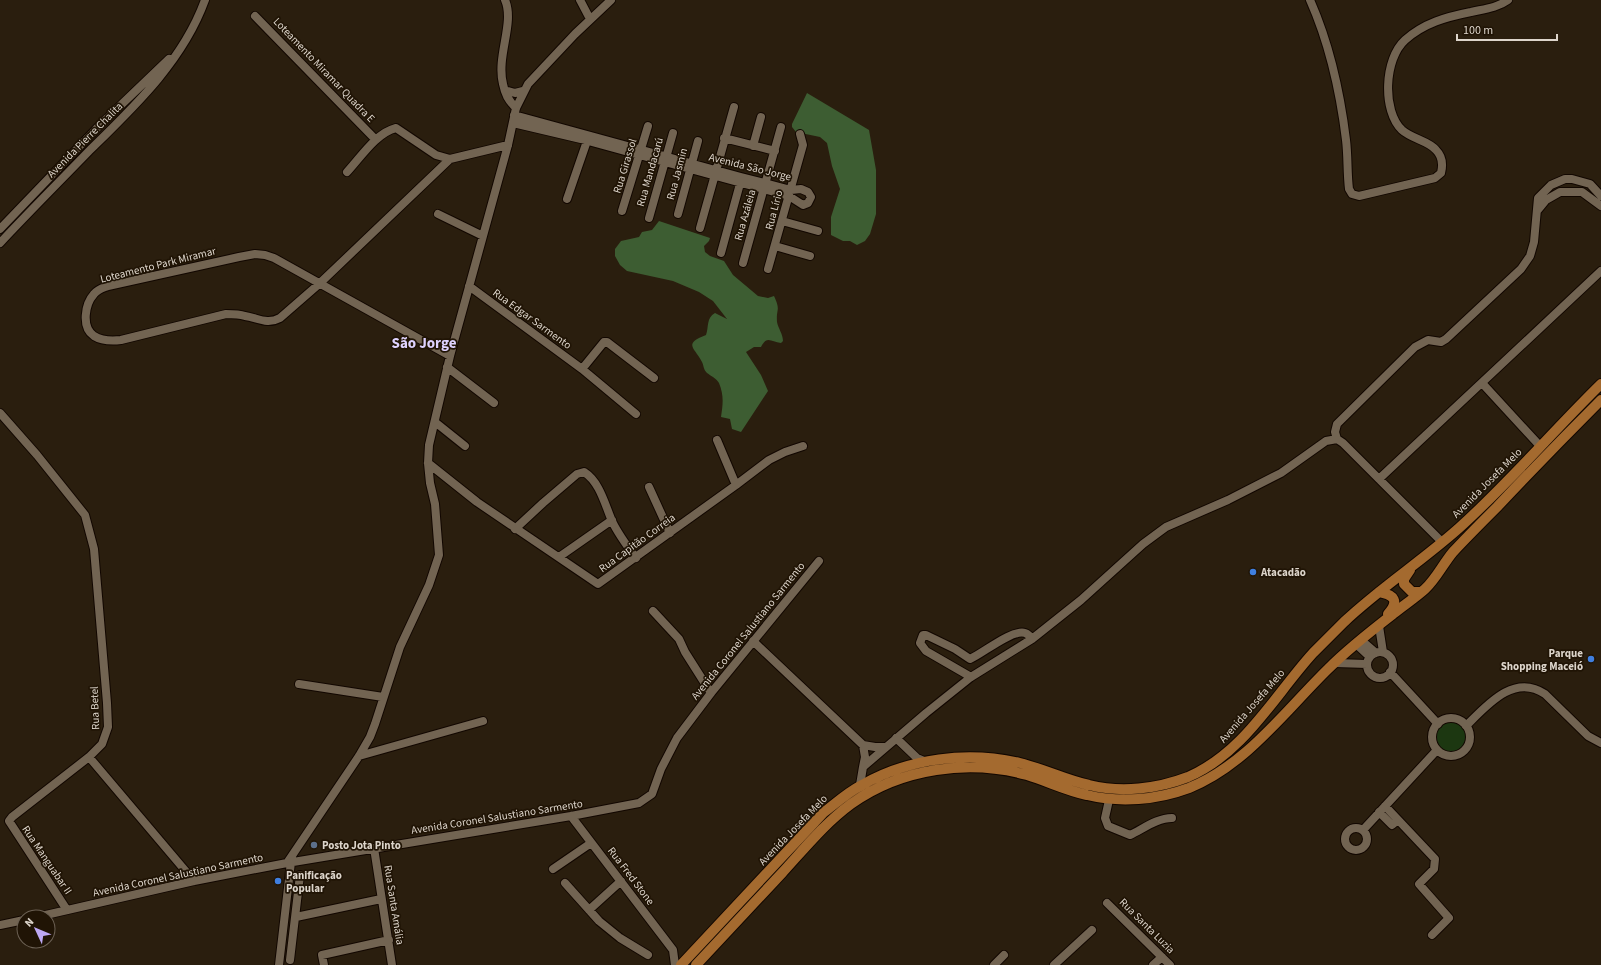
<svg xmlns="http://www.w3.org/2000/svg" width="1601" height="965" viewBox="0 0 1601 965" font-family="'Source Sans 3',sans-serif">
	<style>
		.green { fill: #1c3711 }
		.forest { fill: #3d5d32 }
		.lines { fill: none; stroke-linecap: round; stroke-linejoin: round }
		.minor-casing { stroke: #120700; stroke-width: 10 }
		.major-casing { stroke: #120700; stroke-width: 12 }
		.minor { stroke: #726452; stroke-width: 8 }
		.major { stroke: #a46a2f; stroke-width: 10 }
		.shop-dot { fill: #3f7fe0; stroke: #201405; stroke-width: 1.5 }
		.service-dot { fill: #5c6f8a; stroke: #201405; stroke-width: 1.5 }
		.labels { text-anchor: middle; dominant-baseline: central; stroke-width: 3.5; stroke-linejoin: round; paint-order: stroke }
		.street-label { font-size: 11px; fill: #ddd5cb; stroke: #201405 }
		.poi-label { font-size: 11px; font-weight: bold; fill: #ddd5cb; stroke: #201405; text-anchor: start }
		.district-label { font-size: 15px; font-weight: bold; fill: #ded2fe; stroke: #201405 }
	</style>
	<rect width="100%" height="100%" fill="#2a1e0e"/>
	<!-- green -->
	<path class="green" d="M1436 737a15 15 0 1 1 30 0a15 15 0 1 1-30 0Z"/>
	<!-- forest -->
	<path class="forest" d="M807,93L869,130L876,170V214L870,234L865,241L857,245L850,241H843L831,235V217L840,189L832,166L827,143L820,137L796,132L792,127V124Z
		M659,221L710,238L709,241L704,246L705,252L710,256L724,261L733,275L758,296L768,298L774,296C781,311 776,308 777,322C778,328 783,334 783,341L781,343C771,342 767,335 761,347H754L746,352L761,375L768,391L741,432L732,429L730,419L721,417C723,404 724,395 719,383C716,378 711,376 707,373C703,369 704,366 702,362C694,347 683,344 706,335C709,327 706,318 715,313L727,319L713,301L699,292L673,281L627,271L620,265L615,256V249L621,241L639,237L642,232L652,230Z"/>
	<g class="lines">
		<defs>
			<path id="minor" d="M505,0C515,23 496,56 503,84C505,94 508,100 516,108
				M580,0L590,19
				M1310,0C1330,45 1340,91 1346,140C1348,156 1347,173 1349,189L1352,194L1359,196L1435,178L1441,173C1443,165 1442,156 1436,150C1429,141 1412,139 1402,130C1382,111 1384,59 1405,40C1424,23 1446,17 1471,12C1484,9 1497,8 1508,0
				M255,16L376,140
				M508,91L515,93L523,91
				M513,123L581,139L789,196L803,205L808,203L811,197L808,192L801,189L791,190L741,177L514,115
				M724,138L775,151
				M753,146L761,117
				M347,172C361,157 376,133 396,128L436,155L450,159
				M567,199L587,141
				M622,211L648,126
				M1537,211L1546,200L1560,192H1582L1601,206
				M438,214L483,236
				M678,214L698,141
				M649,218L673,133
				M782,221L818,231
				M700,228L734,107
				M0,229L100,125L169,59
				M0,243C29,212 59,182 89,151C134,107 183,61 205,0
				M775,246L810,256
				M721,253L741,180
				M743,263L781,127
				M768,269L803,145L800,134
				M469,286L582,369L636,414
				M450,356L274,258L265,255L255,254L239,257L108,286C103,288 98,289 94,294C85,304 81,327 94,336C102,341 112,341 121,340L226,314C232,314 239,314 245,316C258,318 267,325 280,318L319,284L450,159L508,145
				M447,367L494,403
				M582,369L604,342H607L654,378
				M1482,383L1540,446
				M0,413L37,455L85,515L94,549L107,703L108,727L102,744L89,757L12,817L9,821L67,910
				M435,422L465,446
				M1337,439L1335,432L1337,424L1415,347L1428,340L1441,342L1446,339L1521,269L1530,256L1534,242L1538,198L1551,185L1565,179H1572L1590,184L1601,196
				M717,440L736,485
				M428,463L477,502L598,584L736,485L769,460L785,452L803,446
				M1379,479L1601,271
				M649,487L670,533
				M515,529L543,503L577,474L584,472C600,482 605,505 612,521C618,534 627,546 636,558
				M559,557L612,520
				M653,611L679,639L685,652L711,693
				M1379,626L1383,652
				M1361,640L1376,653
				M753,641L863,745L875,747H886
				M1356,644L1370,657
				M1367 665a13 13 0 1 1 26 0a13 13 0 1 1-26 0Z
				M1335,663L1367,664
				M1390,672L1438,724
				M971,677L926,651L920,643L923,635H926L955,649L970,659C982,654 1012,629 1025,633C1028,634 1030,636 1032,639
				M299,684L383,697
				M1432 737a19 19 0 1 1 38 0a19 19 0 1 1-38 0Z
				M1466,726C1487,705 1514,673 1545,694L1588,736L1601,743
				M896,738L917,758L926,762
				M863,745L865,757L863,767
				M359,756L483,721
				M89,757L194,881
				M860,785L863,767L926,713L971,677L1032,639L1081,600L1143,544L1166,527L1228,500L1281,473L1326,441L1337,439L1343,443L1442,542
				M1109,800L1105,818L1108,826L1130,835C1143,829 1157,818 1172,818
				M1385,806L1435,859L1434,869L1419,884L1449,918L1432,935
				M1379,812L1392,825L1398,820
				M571,816L673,950L675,965
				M1345 839a11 11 0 1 1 22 0a11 11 0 1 1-22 0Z
				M1363,830L1437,750
				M374,848L392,965
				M287,863L359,756L370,737L375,724L400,647L429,585L439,555L435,504L430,483L428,463L429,445L450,356L508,145L516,108L528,84L575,34L611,0
				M553,869L591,843
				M565,883L599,921L620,938L648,955
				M1107,903L1170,965
				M589,910L621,881
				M37,917L194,881L287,863L571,816L639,803L652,794L661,769L677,738L711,693L819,561
				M296,917L381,899
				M0,925L24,920
				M290,960L300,875
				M279,965L291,862
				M324,965L322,955L389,940
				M994,965L1004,955
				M1054,965L1092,930
				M1153,965L1162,957"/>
			<path id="major" d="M1410,570L1404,579V584L1412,592H1421
				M1379,592C1395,595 1399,601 1388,614
				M681,965L823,813C836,803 848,792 862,785C909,758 968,751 1020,763C1044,769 1066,780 1089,785C1121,793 1157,789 1188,777C1244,753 1274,696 1313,653C1323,643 1334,632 1344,622C1380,588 1422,561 1459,528C1509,483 1553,431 1601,384
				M696,965C725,934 754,903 782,873C804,849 825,823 851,804C901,768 969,759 1027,775C1047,781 1067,791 1087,795C1120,803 1157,800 1189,788C1246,765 1285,711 1328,669C1348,649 1371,631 1393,614C1404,605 1415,598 1425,589C1436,579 1443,564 1453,552C1467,537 1482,522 1497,507C1531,471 1566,435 1601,400"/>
		</defs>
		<!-- minor casing -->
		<use href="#minor" class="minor-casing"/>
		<!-- major casing -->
		<use href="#major" class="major-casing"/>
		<!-- minor -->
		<use href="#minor" class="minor"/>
		<!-- major -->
		<use href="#major" class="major"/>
	</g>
	<!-- markers -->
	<g class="shop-dot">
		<circle cx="1253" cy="572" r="4"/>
		<circle cx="1591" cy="659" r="4"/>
		<circle cx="278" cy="881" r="4"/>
	</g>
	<circle class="service-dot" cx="314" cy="845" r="4"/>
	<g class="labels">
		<!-- street labels -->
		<g class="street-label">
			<text transform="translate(324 70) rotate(46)">Loteamento Miramar Quadra E</text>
			<text transform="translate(85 140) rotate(-45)">Avenida Pierre Chalita</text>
			<text transform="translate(625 166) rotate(-73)">Rua Girassol</text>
			<text transform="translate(750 167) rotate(14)">Avenida São Jorge</text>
			<text transform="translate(650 172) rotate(-74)">Rua Mandacarú</text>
			<text transform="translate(677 174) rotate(-75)">Rua Jasmin</text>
			<text transform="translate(774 210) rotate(-75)">Rua Lírio</text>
			<text transform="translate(745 215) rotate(-74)">Rua Azáleia</text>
			<text transform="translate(158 265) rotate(-14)">Loteamento Park Miramar</text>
			<text transform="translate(532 319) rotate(36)">Rua Edgar Sarmento</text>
			<text transform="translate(1487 483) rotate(-45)">Avenida Josefa Melo</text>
			<text transform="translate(637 543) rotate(-36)">Rua Capitão Correia</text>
			<text transform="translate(748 631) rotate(-51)">Avenida Coronel Salustiano Sarmento</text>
			<text transform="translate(1252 706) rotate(-49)">Avenida Josefa Melo</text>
			<text transform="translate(95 708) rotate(-92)">Rua Betel</text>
			<text transform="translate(497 817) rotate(-9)">Avenida Coronel Salustiano Sarmento</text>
			<text transform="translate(793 830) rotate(-46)">Avenida Josefa Melo</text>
			<text transform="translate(47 860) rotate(56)">Rua Manguabar II</text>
			<text transform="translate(178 875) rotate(-12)">Avenida Coronel Salustiano Sarmento</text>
			<text transform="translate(631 876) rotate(53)">Rua Fred Stone</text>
			<text transform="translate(394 905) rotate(81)">Rua Santa Amália</text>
			<text transform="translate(1147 926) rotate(45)">Rua Santa Luzia</text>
		</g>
		<!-- poi labels -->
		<g class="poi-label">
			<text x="1261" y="572">Atacadão</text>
			<text x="1583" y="653" text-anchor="end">Parque<tspan x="1583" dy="13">Shopping Maceió</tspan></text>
			<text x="322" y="845">Posto Jota Pinto</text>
			<text x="286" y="875">Panificação<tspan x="286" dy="13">Popular</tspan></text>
		</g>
		<!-- district labels -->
		<g class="district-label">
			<text x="424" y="343">São Jorge</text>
		</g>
	</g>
	<!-- north arrow -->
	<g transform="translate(36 929) rotate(314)"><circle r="19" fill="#201405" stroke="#6c6154"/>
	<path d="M0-3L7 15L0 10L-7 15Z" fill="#bea9f4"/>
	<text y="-6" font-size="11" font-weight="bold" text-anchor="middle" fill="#ddd5cb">N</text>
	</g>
	<!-- scale -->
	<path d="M1457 34v6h100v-6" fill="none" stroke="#ddd5cb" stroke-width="2"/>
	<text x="1463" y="34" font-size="12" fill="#ddd5cb" stroke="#201405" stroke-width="3" paint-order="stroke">100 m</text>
</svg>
